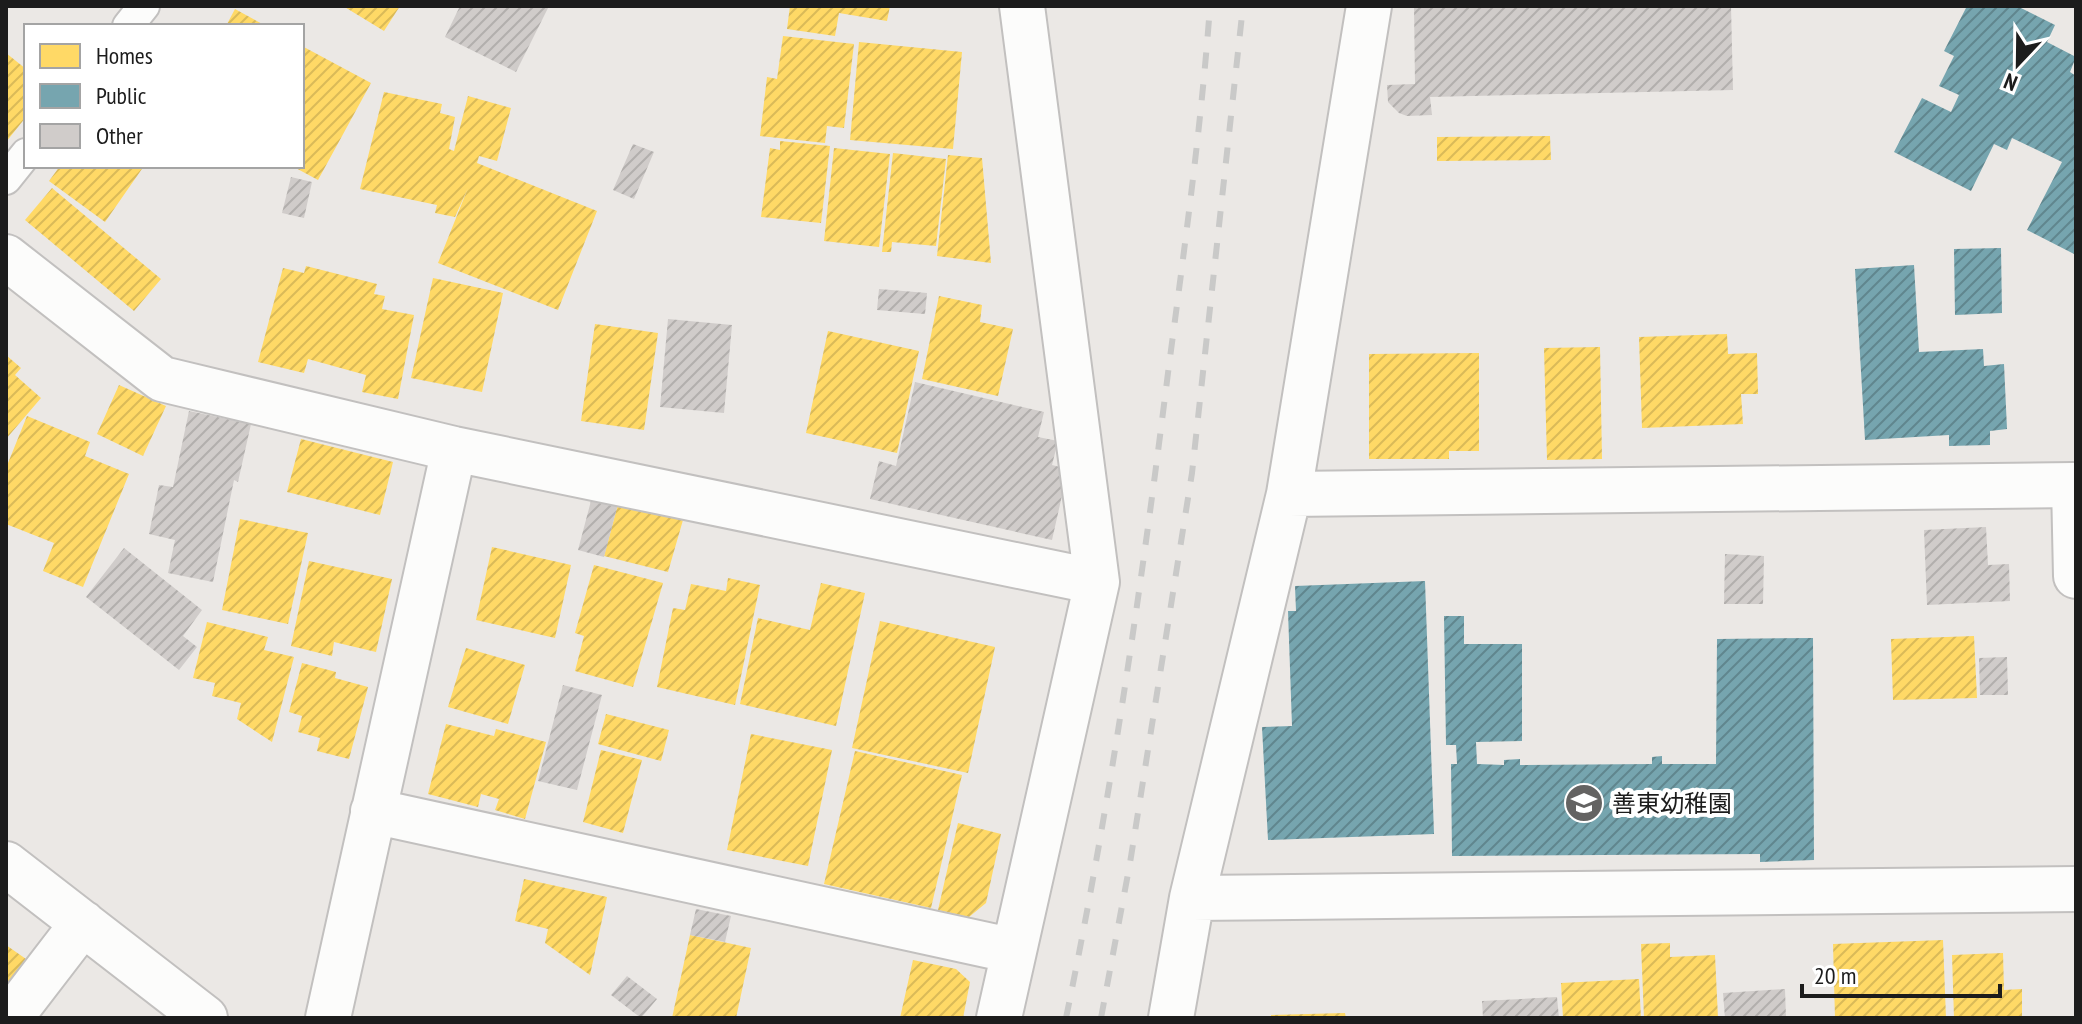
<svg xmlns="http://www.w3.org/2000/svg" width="2082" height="1024" viewBox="0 0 2082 1024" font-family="'PT Sans Narrow','Noto Sans JP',sans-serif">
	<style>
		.homes { fill: url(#homes-hatch) }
		.public { fill: url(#public-hatch) }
		.building { fill: url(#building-hatch) }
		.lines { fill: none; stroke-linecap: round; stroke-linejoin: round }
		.service-casing { stroke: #c2c0bf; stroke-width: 34 }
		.minor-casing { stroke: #c2c0bf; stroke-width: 48 }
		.tertiary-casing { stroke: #c2c0bf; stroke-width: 48 }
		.service { stroke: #fcfcfb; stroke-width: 30 }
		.minor { stroke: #fcfcfb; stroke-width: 44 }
		.tertiary { stroke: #fcfcfb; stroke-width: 44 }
		.rail { stroke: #c9c9c8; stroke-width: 6; stroke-dasharray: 16 16; stroke-linecap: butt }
		.labels { text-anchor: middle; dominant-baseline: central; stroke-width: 8; stroke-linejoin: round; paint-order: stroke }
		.poi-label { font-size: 24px; fill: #1c1c1c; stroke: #fff; text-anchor: start }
	</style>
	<defs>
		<pattern id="homes-hatch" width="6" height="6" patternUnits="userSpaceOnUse" patternTransform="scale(2)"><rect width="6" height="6" fill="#ffd966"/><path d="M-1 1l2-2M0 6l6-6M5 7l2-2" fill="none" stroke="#daba58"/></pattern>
		<pattern id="public-hatch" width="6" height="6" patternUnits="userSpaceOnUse" patternTransform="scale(2)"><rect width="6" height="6" fill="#76a5af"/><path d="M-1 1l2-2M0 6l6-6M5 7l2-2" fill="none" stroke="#60868e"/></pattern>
		<pattern id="building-hatch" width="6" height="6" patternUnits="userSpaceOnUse" patternTransform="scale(2)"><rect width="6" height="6" fill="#d0ccca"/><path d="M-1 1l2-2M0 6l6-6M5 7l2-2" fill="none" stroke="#b2afad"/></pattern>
	</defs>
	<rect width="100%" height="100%" fill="#ebe8e5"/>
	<!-- homes -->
	<path class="homes" d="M343,6H400L384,31Z
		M790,6H890L887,21L839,13L835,36L787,29Z
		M235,9L266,26H226Z
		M783,36L854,44L844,128L827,126L825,143L760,136L767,77L777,79Z
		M859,42L962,52L953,149L850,140Z
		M302,46L371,83L318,180L292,166H302Z
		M6,53L26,69V117L6,142Z
		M384,92L442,104L440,113L455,117L449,149L454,151L468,96L511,108L497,161L479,156L477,163L597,211L558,310L438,263L468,188L455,217L435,213L437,205L360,189Z
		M1550,136L1551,160L1437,161V137Z
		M780,141L830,146L821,223L761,217L770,148L780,150Z
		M834,148L890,154L879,247L824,241Z
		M893,153L946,159L936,246L892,242L891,252H882Z
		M948,155L982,158L991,263L937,256Z
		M60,166H144L105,222L49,181Z
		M52,188L161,279L134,311L25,220Z
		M306,266L377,284L374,294L385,296L382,309L414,315L398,399L362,392L366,375L308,359L304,373L258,362L283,268L304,273Z
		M433,278L503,293L482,392L411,378Z
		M939,296L982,305L980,322L1013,329L998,396L922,379Z
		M595,324L658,333L644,430L581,421Z
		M828,331L919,351L897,453L806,433Z
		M1727,334L1728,354L1757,353L1758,394H1741L1743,424L1642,428L1639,337Z
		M1600,347L1602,459L1547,460L1544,348Z
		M1479,353V451H1449V459H1369V354Z
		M6,355L21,368L15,375L41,398L6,439Z
		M119,385L166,406L143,456L97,434Z
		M27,416L90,442L85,456L129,474L83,587L43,571L54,543L6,524V468Z
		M301,439L393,462L380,515L287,492Z
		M618,504L683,520L668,572L604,556Z
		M240,519L308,533L288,624L222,610Z
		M492,547L571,565L555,638L476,620Z
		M309,561L392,579L376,652L334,642L332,656L291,646Z
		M594,565L663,583L633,687L575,671L584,636L575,633Z
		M728,578L760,585L735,705L657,687L673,608L685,610L691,584L726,591Z
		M821,583L865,593L836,726L740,704L758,618L810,630Z
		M880,621L995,647L968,773L852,748Z
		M207,622L268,637L264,650L294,657L272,742L237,719L241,703L212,696L215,683L193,678Z
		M1974,636L1977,698L1893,700L1891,639Z
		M466,648L525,665L508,724L448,707Z
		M302,663L336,672L335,678L368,687L349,759L317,751L320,738L298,732L302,716L289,712Z
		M606,714L669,730L661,761L598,744Z
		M446,724L494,736L496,729L546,742L525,819L495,810L499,799L481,794L478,807L428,794Z
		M751,734L832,750L808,866L727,850Z
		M601,750L642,760L623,833L583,822Z
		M855,751L962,775L931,908L824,884Z
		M958,823L1001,834L986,903L969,917L938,910Z
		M524,879L607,897L590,975L545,943L548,929L515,921Z
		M690,935L751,948L736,1018H672Z
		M1943,940L1946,1018H1835L1833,944Z
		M1670,943V957L1715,955L1718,1018H1644L1641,944Z
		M6,945L26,959L6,986Z
		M2003,953L2004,990L2022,989V1018H1954L1952,955Z
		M913,960L956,969L970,982L963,1018H900Z
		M1639,979L1641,1018H1563L1561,983Z
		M1345,1013L1346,1018H1271V1015Z"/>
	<!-- public -->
	<path class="public" d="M1967,6H2017L2055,25L2047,42L2076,57L2070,72L2076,76V255L2027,230L2062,162L2012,138L2007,150L1994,144L1971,191L1894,152L1922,98L1951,112L1959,95L1939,86L1954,56L1944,51Z
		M2001,248L2002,313L1955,315L1954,249Z
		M1914,265L1919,352L1983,349L1984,366L2004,364L2007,429L1990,431V445L1949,446V435L1865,440L1855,269Z
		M1425,581L1434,834L1268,840L1262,727L1292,726L1288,611H1296L1295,586Z
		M1444,616H1464V644H1522V741L1476,742L1477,764L1504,765V760L1520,759V765L1652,764V757L1662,756V764H1716L1717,639L1813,638L1814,860L1760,862V854L1452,856L1451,764H1457L1456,745H1446Z"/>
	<!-- building -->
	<path class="building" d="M460,6H549L516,72L445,37Z
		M1414,6H1731L1733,90L1430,97L1432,115L1407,116L1399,113L1388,102L1387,85L1415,84Z
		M633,144L654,152L634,199L613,190Z
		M291,177L312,182L304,218L282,213Z
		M879,289L927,293L925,314L877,310Z
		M668,319L732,325L724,413L660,407Z
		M915,382L1044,412L1038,437L1058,441L1052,465L1068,469L1052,540L870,499L879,461L896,466Z
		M189,411L251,424L238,482L234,480L213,582L168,573L175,540L149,534L159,485L173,487Z
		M592,497L618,504L604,557L578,550Z
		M1986,527L1988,565L2009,564L2010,601L1927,605L1924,530Z
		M124,548L202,610L183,636L197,647L179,670L86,597Z
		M1725,554L1764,556L1763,604H1724Z
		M2007,657L2008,695H1980L1979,658Z
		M563,685L602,695L577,790L538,781Z
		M696,909L731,916L725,942L690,935Z
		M627,976L657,999L641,1018L611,995Z
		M1785,989L1786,1018H1725L1723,993Z
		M1557,997L1559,1018H1483L1482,1001Z"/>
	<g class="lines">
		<defs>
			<path id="service" d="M128,26L144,6
				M6,179L26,154"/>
			<path id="minor" d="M6,257L162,379L454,449L1097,582
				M1289,494L2074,485
				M373,811L1014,951
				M6,864L205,1018
				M1192,898L2076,889
				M10,1018L83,923
				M328,1018L454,449
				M999,1018L1097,582L1022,6
				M1171,1018L1192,898L1289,494L1369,6"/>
			<path id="tertiary" d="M2074,485L2076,576"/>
		</defs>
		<!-- service casing -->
		<use href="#service" class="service-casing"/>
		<!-- minor casing -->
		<use href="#minor" class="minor-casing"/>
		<!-- tertiary casing -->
		<use href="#tertiary" class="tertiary-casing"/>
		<!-- service -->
		<use href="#service" class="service"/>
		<!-- minor -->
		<use href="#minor" class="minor"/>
		<!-- tertiary -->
		<use href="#tertiary" class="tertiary"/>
		<!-- rail -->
		<path class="rail" d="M1066,1018C1110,805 1141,589 1168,373C1184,251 1201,129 1210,6
			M1101,1018L1130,863L1192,473L1243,6"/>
	</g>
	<!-- icons -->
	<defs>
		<symbol id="school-disc" viewBox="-11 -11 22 22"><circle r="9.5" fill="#646362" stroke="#fff"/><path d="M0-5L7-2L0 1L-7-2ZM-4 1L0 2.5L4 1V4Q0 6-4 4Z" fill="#fff"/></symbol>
	</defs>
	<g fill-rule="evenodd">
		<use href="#school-disc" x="1562" y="781" width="44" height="44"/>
	</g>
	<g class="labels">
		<!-- poi labels -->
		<g class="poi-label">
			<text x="1612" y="803">善東幼稚園</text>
		</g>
	</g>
	<!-- border -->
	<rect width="2082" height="1024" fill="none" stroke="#1c1c1c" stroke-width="16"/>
	<!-- legend -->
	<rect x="24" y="24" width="280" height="144" fill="#ffffff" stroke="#a4a4a4" stroke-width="2"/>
	<rect x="40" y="44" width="40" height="24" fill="#ffd966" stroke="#a4a4a4" stroke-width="2"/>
	<text x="96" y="64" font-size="24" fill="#1c1c1c">Homes</text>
	<rect x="40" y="84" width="40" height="24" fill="#76a5af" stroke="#a4a4a4" stroke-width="2"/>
	<text x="96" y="104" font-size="24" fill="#1c1c1c">Public</text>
	<rect x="40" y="124" width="40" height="24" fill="#d0ccca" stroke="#a4a4a4" stroke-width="2"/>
	<text x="96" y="144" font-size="24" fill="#1c1c1c">Other</text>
	<!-- north arrow -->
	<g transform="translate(2018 64) rotate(202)" stroke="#ffffff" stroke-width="6" paint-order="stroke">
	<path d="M0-6L14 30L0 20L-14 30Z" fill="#1c1c1c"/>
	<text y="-12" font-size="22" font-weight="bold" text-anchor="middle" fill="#1c1c1c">N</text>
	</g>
	<!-- scale -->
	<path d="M1802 984v12h198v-12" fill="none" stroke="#1c1c1c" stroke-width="4"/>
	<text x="1814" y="984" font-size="24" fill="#1c1c1c" stroke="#ffffff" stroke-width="6" paint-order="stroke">20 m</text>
</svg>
